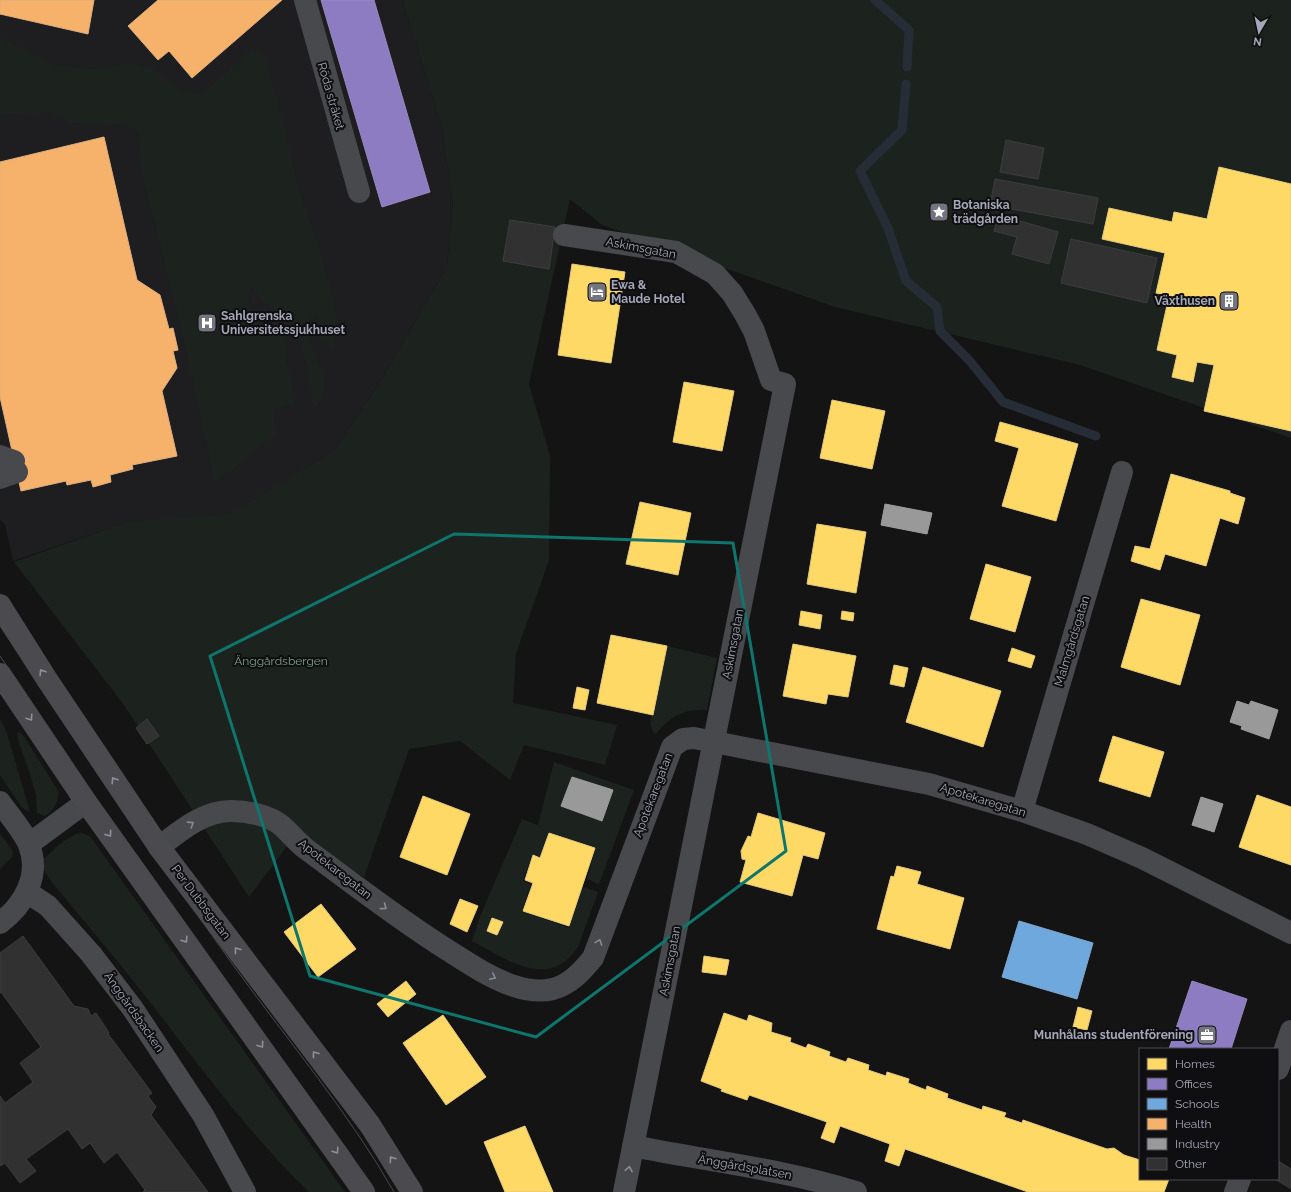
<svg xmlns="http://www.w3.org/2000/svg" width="1291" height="1192" viewBox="0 0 1291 1192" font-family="Raleway,sans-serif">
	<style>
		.built { fill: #1e1e20 }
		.green { fill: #1c231e }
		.homes { fill: #ffd966; stroke: #e4ca7e }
		.offices { fill: #8e7cc3; stroke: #9589bf }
		.schools { fill: #6fa8dc; stroke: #7fa8d1 }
		.health { fill: #f6b26b; stroke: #ddaf82 }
		.industry { fill: #999; stroke: #9c9da2 }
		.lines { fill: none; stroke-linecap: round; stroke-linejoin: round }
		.stream { stroke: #272d37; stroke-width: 9 }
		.building { fill: #313132; stroke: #3d3d41 }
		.minor { stroke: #48494d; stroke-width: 22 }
		.major { stroke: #4b4b4f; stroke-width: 22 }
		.tram { stroke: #494a4d; stroke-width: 1 }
		.oneway { stroke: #8e909d }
		.oneway2 { stroke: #888b97 }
		.marked { fill: none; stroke: #0f766e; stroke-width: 3; stroke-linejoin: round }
		.labels { text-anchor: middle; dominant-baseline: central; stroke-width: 4; stroke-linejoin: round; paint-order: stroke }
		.street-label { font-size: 12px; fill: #a4a7b7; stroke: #0f0e10 }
		.poi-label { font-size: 12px; font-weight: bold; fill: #a4a7b7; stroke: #0f0e10; text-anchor: start }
		.park-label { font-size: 12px; fill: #79a382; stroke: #0f0e10 }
	</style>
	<rect width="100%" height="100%" fill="#141414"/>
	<!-- built -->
	<path class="built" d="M0,0H402L441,124L453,202L447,267L382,379L335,450L228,516L125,523L13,561L5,525L0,519Z"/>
	<!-- green -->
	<path class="green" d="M402,0H1291V438L1080,365L835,307L602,225L570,199L529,384L550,456L549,560L516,654L513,703L617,725L605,765L524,745L510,780L460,741L409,749L364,877L295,836L249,897L124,705L14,562L127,522L230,514L335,450L382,379L447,267L453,202L441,124Z
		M0,37L53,65L92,69L129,63L152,68L177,88L197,95L210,87L252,49L263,54L277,100L297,183L319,248L336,312L333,350L316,337L317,308L315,317L303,322L304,330L325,376L323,396L314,409L307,366L296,324L267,306L249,285V309C260,320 273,327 285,337L287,362L295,404L273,409L276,435L215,483L186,347L142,172L139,132L121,125L70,123L51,112L0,115Z
		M667,646L717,658L707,710C685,708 670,716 656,734L653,731L650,724Z
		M0,719L7,733L30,812L22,808L0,775Z
		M18,732L23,735L59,792C57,804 55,809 45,816L37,813L36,795L30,774L18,740Z
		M554,762L634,790L599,884L587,879L596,847L548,832L540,858L532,855L523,881L531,884L522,911L569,928L583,887L598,892L578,947C549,991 506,959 472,941L481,914L522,819L538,825Z
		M81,833L90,836L345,1192H309C248,1133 198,1064 146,997C115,957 82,919 50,880L44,870V859C53,850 68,835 81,833Z
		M0,834L13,851L12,857L0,869Z"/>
	<!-- homes -->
	<path class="homes" d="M1219,167L1291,184V431L1204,411L1214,365L1197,362L1193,382L1172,377L1177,355L1157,350L1169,296L1156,293L1165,253L1102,239L1109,208L1172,222L1174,212L1207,219Z
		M572,264L625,272L611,363L558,355Z
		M684,382L734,391L722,451L673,442Z
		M832,400L885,411L872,469L820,458Z
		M1000,422L1078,444L1056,521L1002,506L1019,448L995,441Z
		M1171,474L1230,491V493L1245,498L1238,524L1220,518L1206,566L1165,554L1160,570L1131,561L1135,546L1150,549Z
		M640,502L691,513L678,575L626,564Z
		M817,524L866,532L856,593L807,584Z
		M986,564L1031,577L1015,632L970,619Z
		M1141,599L1200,615L1180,685L1121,667Z
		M801,611L822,615L820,629L799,625Z
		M842,611L854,613L853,621L841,619Z
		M611,635L667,646L653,715L597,703Z
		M793,644L856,656L848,697L828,694L826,704L783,696Z
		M1012,648L1035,656L1031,668L1008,661Z
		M894,665L908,668L904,687L890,684Z
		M923,667L1001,691L983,747L906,722Z
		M577,687L589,690L585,710L573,708Z
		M1113,736L1164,752L1150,797L1099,781Z
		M1257,795L1291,807V865L1239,847Z
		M423,796L470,814L447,875L400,857Z
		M758,813L825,833L818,859L803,855L792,896L740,882L746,860L742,859L741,851L748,836L751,837Z
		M549,833L595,848L569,926L523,911L533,883L525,880L533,855L540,858Z
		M897,866L921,872L917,884L964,898L950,949L877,929L891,876L894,877Z
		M460,899L478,906L467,932L450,924Z
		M321,904L356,949L318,977L284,932Z
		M492,918L503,922L497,935L487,931Z
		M704,956L729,960L726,975L702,972Z
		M406,981L416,994L388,1017L377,1004Z
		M1078,1007L1092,1011L1087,1030L1073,1027Z
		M724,1013L747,1021L749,1015L772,1023L771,1032L791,1038L790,1042L806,1048L808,1044L830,1052L829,1056L846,1062L848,1058L869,1065L868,1070L886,1076L887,1072L909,1079L908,1083L926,1090L927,1086L948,1094L947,1098L982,1110L983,1106L1006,1113L1004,1117L1022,1123L1023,1120L1107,1149L1114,1148L1124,1155L1140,1160V1179H1169L1164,1192H1028L905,1149L899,1166L885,1161L890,1144L840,1126L834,1143L821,1138L827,1122L749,1095L747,1100L721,1091L722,1089L701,1081Z
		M443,1015L486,1077L446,1105L403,1043Z
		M525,1126L553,1192H505L484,1142Z"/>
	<!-- offices -->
	<path class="offices" d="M321,0H374L430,192L382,207Z
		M1192,981L1247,999L1231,1049H1169Z"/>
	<!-- schools -->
	<path class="schools" d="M1019,921L1093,943L1077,999L1002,977Z"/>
	<!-- health -->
	<path class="health" d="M0,0H94L88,34L0,14Z
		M158,0H282L192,78L169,51L158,60L128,26Z
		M104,137L137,280L160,295L169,329L173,328L178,350L173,351L177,368L162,391L177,456L132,465L133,469L110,475L111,482L93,487L91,480L67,485L66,481L21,491L0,397V162Z"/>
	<!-- industry -->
	<path class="industry" d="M885,504L932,513L927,534L881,525Z
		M1237,701L1249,705L1251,701L1278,710L1269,739L1241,729L1242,726L1230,722Z
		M572,777L613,790L602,821L561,806Z
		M1201,797L1223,804L1214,832L1192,825Z"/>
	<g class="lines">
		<!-- stream -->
		<path class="stream" d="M875,0L909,30L907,67
			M906,84L902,130L860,171L888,228L906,281L937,307L940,331L969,360L1003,402L1096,436"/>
	</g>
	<!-- building -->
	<path class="building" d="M1006,140L1044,148L1038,179L1000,172Z
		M995,179L1098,198L1093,224L990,205Z
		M999,215L1058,232L1049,264L1012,254L1017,237L994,231Z
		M510,220L555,227L549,269L503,261Z
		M1071,239L1157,258L1147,303L1061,283Z
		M147,719L159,736L147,744L136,728Z
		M23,936L74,1006L88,1009L91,1016L96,1013L102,1022L109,1033L108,1034L152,1093L148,1096L156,1107L151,1115L208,1192H143L145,1190L117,1152L104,1163L90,1143L82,1149L68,1129L26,1159L36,1171L20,1183L5,1163L0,1166V1096L5,1103L33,1082L20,1063L41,1047L1,992L0,993V953Z
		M1278,1161L1291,1169V1189L1275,1179H1278Z"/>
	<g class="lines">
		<!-- minor -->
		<path class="minor" d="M305,0L359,192
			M564,235L676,252L715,274L732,293L745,314L754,331L771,380L785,384L624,1192
			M0,456L14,461
			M0,478L17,472
			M0,802C9,815 24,832 29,845C41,875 24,905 0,923
			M1022,811L1122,472
			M29,844L86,802
			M159,847C180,831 203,811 231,811C247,811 269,815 282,826C290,833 297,842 306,849C352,883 397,918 446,949C468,963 490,978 514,986C526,990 541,992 553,989C571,984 582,971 593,958L672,747L683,739L694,738L929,784L1022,811L1087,834L1142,858L1291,933
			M27,892L48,906L91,954L133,1009L203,1115L245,1192
			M1278,1069L1291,1031
			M633,1146C707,1161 783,1169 856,1192
			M1235,1192L1240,1179"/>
		<!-- major -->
		<path class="major" d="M0,605L46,678L159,847L370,1125L412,1192
			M0,674L86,802L364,1192"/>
		<!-- tram -->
		<path class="tram" d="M0,626C76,742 155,856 236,969C289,1042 349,1113 394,1192
			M0,656L124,840L349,1152L375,1192"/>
	</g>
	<!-- one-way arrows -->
	<defs><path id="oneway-chevron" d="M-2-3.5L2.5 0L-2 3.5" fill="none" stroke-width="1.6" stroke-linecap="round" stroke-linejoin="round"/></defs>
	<g class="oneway">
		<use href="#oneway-chevron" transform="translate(42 672) rotate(-122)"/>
		<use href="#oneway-chevron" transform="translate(30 718) rotate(56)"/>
		<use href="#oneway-chevron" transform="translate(114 780) rotate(-123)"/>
		<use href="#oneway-chevron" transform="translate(109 834) rotate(54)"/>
		<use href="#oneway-chevron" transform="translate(185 940) rotate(56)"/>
		<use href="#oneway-chevron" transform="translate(237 950) rotate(-127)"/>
		<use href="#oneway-chevron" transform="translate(261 1045) rotate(54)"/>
		<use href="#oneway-chevron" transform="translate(315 1054) rotate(-127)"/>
		<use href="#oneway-chevron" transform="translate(336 1151) rotate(56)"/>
		<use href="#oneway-chevron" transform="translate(392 1159) rotate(-124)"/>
	</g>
	<g class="oneway2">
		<use href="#oneway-chevron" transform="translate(191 824) rotate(-33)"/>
		<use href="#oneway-chevron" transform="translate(384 907) rotate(37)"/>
		<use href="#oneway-chevron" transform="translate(599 942) rotate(-70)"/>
		<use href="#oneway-chevron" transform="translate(493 977) rotate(25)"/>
		<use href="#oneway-chevron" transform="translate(629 1169) rotate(-80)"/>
	</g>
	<!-- marked area -->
	<path class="marked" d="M454,534L733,543L786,851L536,1037L310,976L210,656Z"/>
	<!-- icons -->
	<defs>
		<symbol id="sight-square" viewBox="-11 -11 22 22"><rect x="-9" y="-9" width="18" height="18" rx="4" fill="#72747e" stroke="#0f0e10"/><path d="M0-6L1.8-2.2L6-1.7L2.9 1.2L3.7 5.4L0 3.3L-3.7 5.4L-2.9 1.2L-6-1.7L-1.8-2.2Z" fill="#fff"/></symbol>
		<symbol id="hotel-square" viewBox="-11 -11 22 22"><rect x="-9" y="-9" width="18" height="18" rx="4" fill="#72747e" stroke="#0f0e10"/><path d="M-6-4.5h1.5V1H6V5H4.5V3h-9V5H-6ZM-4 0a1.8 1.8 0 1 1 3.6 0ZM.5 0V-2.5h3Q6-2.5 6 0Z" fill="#fff"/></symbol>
		<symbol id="building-square" viewBox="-11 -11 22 22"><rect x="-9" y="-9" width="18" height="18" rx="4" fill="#72747e" stroke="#0f0e10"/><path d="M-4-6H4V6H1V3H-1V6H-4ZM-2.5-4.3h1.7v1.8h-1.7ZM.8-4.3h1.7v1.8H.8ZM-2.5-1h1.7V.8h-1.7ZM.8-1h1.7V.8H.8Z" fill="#fff"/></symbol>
		<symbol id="hospital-square" viewBox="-11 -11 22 22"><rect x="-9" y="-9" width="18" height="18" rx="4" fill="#72747e" stroke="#0f0e10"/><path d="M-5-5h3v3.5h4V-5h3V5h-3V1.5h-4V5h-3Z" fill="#fff"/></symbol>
		<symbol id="office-square" viewBox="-11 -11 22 22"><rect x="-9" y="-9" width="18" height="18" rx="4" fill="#72747e" stroke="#0f0e10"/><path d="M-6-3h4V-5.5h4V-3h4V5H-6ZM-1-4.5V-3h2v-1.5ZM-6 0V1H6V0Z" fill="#fff"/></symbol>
	</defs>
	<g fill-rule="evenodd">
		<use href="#sight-square" x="928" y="201" width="22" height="22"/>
		<use href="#hotel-square" x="586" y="281" width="22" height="22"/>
		<use href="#building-square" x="1218" y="290" width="22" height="22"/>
		<use href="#hospital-square" x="196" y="312" width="22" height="22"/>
		<use href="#office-square" x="1196" y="1024" width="22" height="22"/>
	</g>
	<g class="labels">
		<!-- street labels -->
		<g class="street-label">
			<text transform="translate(331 96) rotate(74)">Röda stråket</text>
			<text transform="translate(641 248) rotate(11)">Askimsgatan</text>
			<text transform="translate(1072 641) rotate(-73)">Malmgårdsgatan</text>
			<text transform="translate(733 644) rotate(-79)">Askimsgatan</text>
			<text transform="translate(653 795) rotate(-69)">Apotekaregatan</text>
			<text transform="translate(983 800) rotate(17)">Apotekaregatan</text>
			<text transform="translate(335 869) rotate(38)">Apotekaregatan</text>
			<text transform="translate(201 902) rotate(53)">Per Dubbsgatan</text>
			<text transform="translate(670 961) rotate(-79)">Askimsgatan</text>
			<text transform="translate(134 1012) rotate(55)">Änggårdsbacken</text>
			<text transform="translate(745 1167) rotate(10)">Änggårdsplatsen</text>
		</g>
		<!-- poi labels -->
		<g class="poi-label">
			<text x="953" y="205">Botaniska<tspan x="953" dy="14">trädgården</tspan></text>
			<text x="611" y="285">Ewa &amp;<tspan x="611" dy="14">Maude Hotel</tspan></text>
			<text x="1215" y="301" text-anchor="end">Växthusen</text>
			<text x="221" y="316">Sahlgrenska<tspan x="221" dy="14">Universitetssjukhuset</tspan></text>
			<text x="1193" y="1035" text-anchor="end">Munhålans studentförening</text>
		</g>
		<!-- park labels -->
		<g class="park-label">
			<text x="281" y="661">Änggårdsbergen</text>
		</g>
	</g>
	<!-- legend -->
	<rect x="1139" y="1048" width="140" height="132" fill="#0f0e10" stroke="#4b4b53"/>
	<rect x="1147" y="1058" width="20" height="12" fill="#ffd966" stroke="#4b4b53"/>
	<text x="1175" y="1068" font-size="12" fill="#a4a7b7">Homes</text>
	<rect x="1147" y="1078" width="20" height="12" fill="#8e7cc3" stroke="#4b4b53"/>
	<text x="1175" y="1088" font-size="12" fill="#a4a7b7">Offices</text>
	<rect x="1147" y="1098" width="20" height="12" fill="#6fa8dc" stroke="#4b4b53"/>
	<text x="1175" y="1108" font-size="12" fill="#a4a7b7">Schools</text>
	<rect x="1147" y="1118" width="20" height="12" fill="#f6b26b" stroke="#4b4b53"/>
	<text x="1175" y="1128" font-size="12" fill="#a4a7b7">Health</text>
	<rect x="1147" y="1138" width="20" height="12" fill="#999999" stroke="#4b4b53"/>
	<text x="1175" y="1148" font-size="12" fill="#a4a7b7">Industry</text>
	<rect x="1147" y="1158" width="20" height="12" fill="#313132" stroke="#4b4b53"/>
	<text x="1175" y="1168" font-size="12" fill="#a4a7b7">Other</text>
	<!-- north arrow -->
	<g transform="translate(1259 32) rotate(189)" stroke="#0f0e10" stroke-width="3" paint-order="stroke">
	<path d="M0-3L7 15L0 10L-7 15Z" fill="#a4a7b7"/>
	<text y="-6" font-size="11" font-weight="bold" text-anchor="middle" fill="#a4a7b7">N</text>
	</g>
</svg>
